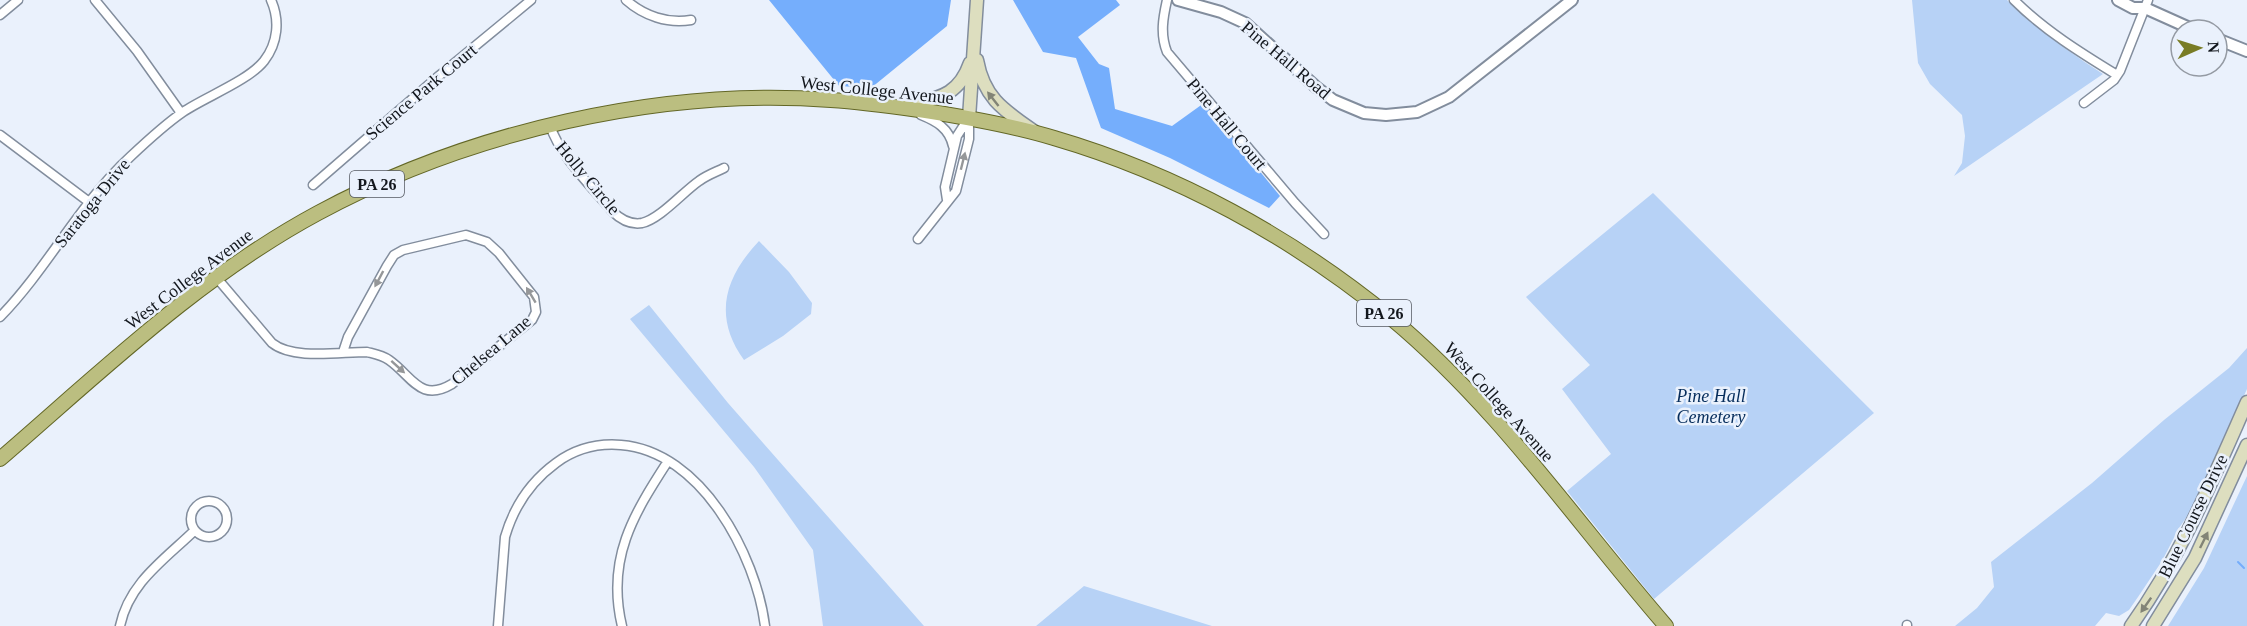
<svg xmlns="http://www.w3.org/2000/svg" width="2247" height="626" viewBox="0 0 2247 626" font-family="Georgia,serif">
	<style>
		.green { fill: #b7d2f6 }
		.forest { fill: #75aefc }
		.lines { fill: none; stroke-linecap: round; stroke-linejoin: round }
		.stream { stroke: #75adfb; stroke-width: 2 }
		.minor-casing { stroke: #828d9d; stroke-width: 11 }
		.tertiary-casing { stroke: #828d9d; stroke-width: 14 }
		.secondary-casing { stroke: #828d9d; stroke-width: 15 }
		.primary-casing { stroke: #636726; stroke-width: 16 }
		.minor { stroke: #fff; stroke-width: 8 }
		.tertiary { stroke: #fff; stroke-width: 10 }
		.secondary { stroke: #dddebf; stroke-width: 12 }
		.primary { stroke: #bbbe80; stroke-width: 14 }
		.oneway { fill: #828476 }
		.oneway2 { fill: #959799 }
		.labels { text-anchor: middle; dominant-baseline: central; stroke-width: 5; stroke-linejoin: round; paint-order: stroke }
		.shield { fill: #eaf1fc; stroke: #545860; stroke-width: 1.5 }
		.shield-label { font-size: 16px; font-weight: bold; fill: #13171d }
		.street-label { font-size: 18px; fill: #13171d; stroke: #eaf1fc }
		.park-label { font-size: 18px; font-style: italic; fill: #062d5c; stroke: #eaf1fc }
	</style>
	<rect width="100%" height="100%" fill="#eaf1fc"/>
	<!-- green -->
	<path class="green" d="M1912,0H2007C2037,29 2069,52 2103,74L1954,176L1962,163L1965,136L1962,115L1930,84L1918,63Z
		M1653,193L1874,413L1654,599L1567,491L1611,454L1562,389L1590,365L1526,297Z
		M759,241L789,272L812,303L811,314L783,336L744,360C713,317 724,278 759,241Z
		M649,305L728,403L924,626H823L813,550L754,467L630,319Z
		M2247,348V389L2193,508L2179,528L2162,561L2138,597L2129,610L2119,616L2106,613L2095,626H1955L1977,608L1994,587L1991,562L2092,483L2164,420L2229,368Z
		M2247,476V626H2168L2204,568Z
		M1084,586L1212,626H1036Z"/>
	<!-- forest -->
	<path class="forest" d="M769,0H951L947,26L871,88L839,86Z
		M1013,0H1116L1120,5L1078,37L1099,64L1109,68L1115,109L1172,126L1204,103L1280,196L1269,208L1170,158L1101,128L1076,58L1043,52Z"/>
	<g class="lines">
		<!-- stream -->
		<path class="stream" d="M2238,562L2244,568"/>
		<defs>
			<path id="minor" d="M95,0L137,51L181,113
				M626,0C644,16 668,24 691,20
				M1167,0C1163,18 1160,34 1167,52L1295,203L1324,234
				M2014,0C2044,30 2081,53 2117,75
				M0,15L18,0
				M2084,103L2114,80L2120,71L2148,0
				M921,115C936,121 949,128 953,146
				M550,125C559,155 592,187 612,211C620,219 630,225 642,223C660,219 683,192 699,181C707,175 716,172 724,168
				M0,135L89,202
				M313,185L440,75L531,0
				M947,200L945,187L957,136L968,119
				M918,239L956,191L969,139V118
				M216,277L272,343C293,360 339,352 367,352C375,354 382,355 389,360C412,376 420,403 452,384L532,320L536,312L534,297L499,253L487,242L466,235L403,250L394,255L387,266L348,337L343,352
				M0,317C48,268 79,204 130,157C147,141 164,125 183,112C205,97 248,81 264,61C278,43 280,20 271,0
				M191 519a18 18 0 1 1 36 0a18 18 0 1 1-36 0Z
				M120,626C129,583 164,560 194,531
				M498,626L505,537C514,506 530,482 556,463C575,449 597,443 621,445C701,451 756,555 765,626
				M622,626C606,559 633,515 668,461
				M1907,626V625"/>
			<path id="tertiary" d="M1178,0L1221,12L1245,23L1316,87L1333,100L1364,113L1386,115L1417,112L1449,97L1572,0
				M2118,0L2133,8H2145L2194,30
				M2217,39L2247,51"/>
			<path id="secondary" d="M977,60C984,99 1005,111 1035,132
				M904,107C935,98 958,98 970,63
				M969,118L977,0
				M2131,626C2181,556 2212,481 2247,402
				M2153,626L2195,558L2247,445"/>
			<path id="primary" d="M0,459C102,371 199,277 318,213C468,132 661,87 831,100C861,102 890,106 919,110C965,117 1011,125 1054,138C1177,174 1292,237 1391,318C1498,407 1575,521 1666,626"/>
		</defs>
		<!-- minor casing -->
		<use href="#minor" class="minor-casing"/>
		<!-- tertiary casing -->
		<use href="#tertiary" class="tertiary-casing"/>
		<!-- secondary casing -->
		<use href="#secondary" class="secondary-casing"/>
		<!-- primary casing -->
		<use href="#primary" class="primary-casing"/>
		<!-- minor -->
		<use href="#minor" class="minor"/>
		<!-- tertiary -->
		<use href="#tertiary" class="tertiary"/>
		<!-- secondary -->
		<use href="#secondary" class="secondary"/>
		<!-- primary -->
		<use href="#primary" class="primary"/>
	</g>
	<!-- one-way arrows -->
	<defs><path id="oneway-solid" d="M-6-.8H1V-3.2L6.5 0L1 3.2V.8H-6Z" transform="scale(1.5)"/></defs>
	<g class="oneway">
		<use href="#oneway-solid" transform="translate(993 99) rotate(-128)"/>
		<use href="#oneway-solid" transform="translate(2204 540) rotate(-64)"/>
		<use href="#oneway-solid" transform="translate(2146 605) rotate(125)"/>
	</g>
	<g class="oneway2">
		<use href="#oneway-solid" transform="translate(963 161) rotate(-76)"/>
		<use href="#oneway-solid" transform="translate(379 279) rotate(118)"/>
		<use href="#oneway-solid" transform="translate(531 295) rotate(-121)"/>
		<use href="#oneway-solid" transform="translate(398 367) rotate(42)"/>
	</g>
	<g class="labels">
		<!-- shield labels -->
		<g class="shield">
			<rect x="350" y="171" width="54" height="26" rx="4.5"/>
			<rect x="1357" y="300" width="54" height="26" rx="4.5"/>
		</g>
		<g class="shield-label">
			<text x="377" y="184">PA 26</text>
			<text x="1384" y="313">PA 26</text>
		</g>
		<!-- street labels -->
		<g class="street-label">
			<text transform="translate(1286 60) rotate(40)">Pine Hall Road</text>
			<text transform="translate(877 90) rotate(6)">West College Avenue</text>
			<text transform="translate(421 92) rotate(-40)">Science Park Court</text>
			<text transform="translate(1227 124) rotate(50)">Pine Hall Court</text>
			<text transform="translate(588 178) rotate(50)">Holly Circle</text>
			<text transform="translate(92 203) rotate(-51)">Saratoga Drive</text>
			<text transform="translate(189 279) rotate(-37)">West College Avenue</text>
			<text transform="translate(491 350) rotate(-40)">Chelsea Lane</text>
			<text transform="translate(1499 402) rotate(48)">West College Avenue</text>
			<text transform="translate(2193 516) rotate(-64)">Blue Course Drive</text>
		</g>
		<!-- park labels -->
		<g class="park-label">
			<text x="1711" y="396">Pine Hall<tspan x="1711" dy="21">Cemetery</tspan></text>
		</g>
	</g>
	<!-- north arrow -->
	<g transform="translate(2199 48) rotate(87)"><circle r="28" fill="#eaf1fc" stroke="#949aa3" stroke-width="1.5"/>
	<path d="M0-4.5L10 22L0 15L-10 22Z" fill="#797c25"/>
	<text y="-9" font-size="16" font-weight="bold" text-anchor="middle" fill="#13171d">N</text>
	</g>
</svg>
